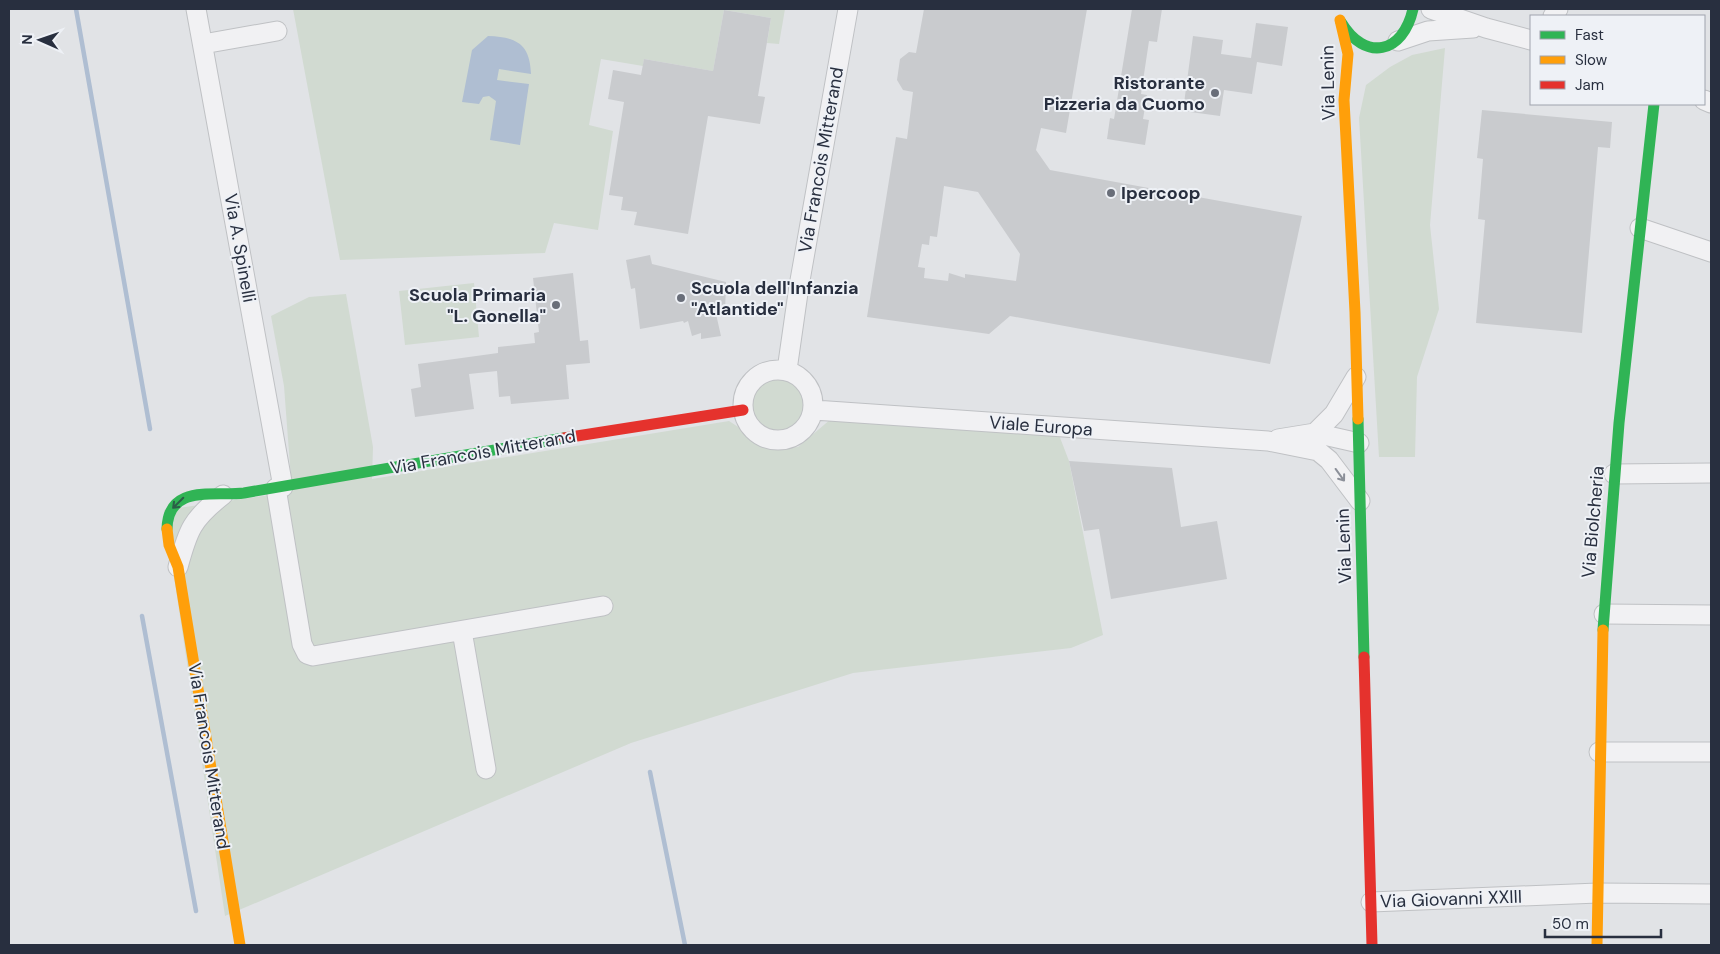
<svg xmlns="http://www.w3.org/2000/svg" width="1720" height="954" viewBox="0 0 1720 954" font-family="'DM Sans',sans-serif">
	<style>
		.green { fill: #d1dad1 }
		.water { fill: #afbed2 }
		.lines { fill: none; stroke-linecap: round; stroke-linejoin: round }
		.stream { stroke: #afbed2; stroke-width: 4.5 }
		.building { fill: #c9cbce; fill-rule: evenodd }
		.street-casing { stroke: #bfc1c4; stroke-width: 21 }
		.street { stroke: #f1f1f3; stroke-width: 19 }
		.fast { stroke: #30b455; stroke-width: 11 }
		.slow { stroke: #ff9f0a; stroke-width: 11 }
		.jam { stroke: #e5322d; stroke-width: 11 }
		.oneway { stroke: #8c9099 }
		.oneway2 { stroke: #2b5e47 }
		.poi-dot { fill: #696e79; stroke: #eef1f6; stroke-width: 2 }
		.labels { text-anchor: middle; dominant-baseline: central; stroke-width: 4; stroke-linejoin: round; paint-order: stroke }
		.poi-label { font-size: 18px; font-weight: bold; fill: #282f3f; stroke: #eef1f6; text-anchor: end }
		.street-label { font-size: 18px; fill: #282f3f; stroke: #eef1f6 }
	</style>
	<rect width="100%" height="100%" fill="#e1e3e6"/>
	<!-- green -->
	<path class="green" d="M293,9H785L779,44L767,43L771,18L724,10L713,71L644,59L643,66L601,59L589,125L613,131L598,230L554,223L545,253L340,260Z
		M1445,48L1430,225L1439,309L1417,377L1415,457H1379L1359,118L1366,85L1390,67L1412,55Z
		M474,283L479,337L405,345L399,291Z
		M346,294L373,447L372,479L729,421L772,449L798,447L838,413L1059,435L1069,461L1103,635L1071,648L853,673L631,743L225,916L164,510L292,492L284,386L271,316L309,297Z
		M752 404a26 26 0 1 1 52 0a26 26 0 1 1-52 0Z"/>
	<!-- water -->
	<path class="water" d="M488,36C517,37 530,44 531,74L499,69L497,80L529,84L520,145L490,140L496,101L489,96L483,97L479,104L462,102L472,50Z"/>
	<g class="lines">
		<!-- stream -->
		<path class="stream" d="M76,9L150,429
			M142,616L196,911
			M650,772L685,945"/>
	</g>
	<!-- building -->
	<path class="building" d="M924,9H1087L1066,133L1041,128L1036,150L1050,170L1302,216L1270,364L1010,316L989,334L867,317L896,137L907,139L913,92L903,90L897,80L900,59L909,52L916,53ZM944,186L978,192L1020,254L1016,281L965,274V278L949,273L948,281L924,278L925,268L918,267L922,244L929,245L930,236L937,237Z
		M1132,9H1162L1157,42L1149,41L1141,94L1147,95L1143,119L1149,120L1145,145L1107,139L1110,118L1114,119Z
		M724,10L771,18L758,96L765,97L760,124L708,116L688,234L634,225L637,212L621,210L623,197L609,195L624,102L608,99L613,70L641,75L644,59L713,71Z
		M1256,23L1288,27L1282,66L1257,62L1252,94L1224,90L1220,116L1183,111L1193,36L1223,40L1221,54L1251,58Z
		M1482,110L1612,122L1610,148L1598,147L1582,333L1476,323L1485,220L1478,219L1483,159L1477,158Z
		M650,255L652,264L726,282L725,314H716L721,336L701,339V333L692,336L688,321L684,323L683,321L640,329L635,288L631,289L626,260Z
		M573,273L580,341L588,340L590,363L566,365L569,399L511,404L510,396L499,397L497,371L469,374L474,409L415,417L411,389L421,387L418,364L498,353V347L535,343L534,333L539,332L533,278Z
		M1069,461L1172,468L1181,527L1217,521L1227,579L1111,599L1099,529L1084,531Z"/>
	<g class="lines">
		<defs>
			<path id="street" d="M196,9L283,487
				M1431,9L1486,28L1531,40
				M1553,16L1558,9
				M1398,41L1428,31L1473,28
				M203,44L277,31
				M1704,100L1711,103
				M1640,228L1711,252
				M743 405a35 35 0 1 1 70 0a35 35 0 1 1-70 0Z
				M787,370L799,286L848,9
				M814,410L1268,441L1318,451L1329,460L1360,501
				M1315,433L1359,443
				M1278,439L1315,433L1334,414L1356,377
				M1614,474L1711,473
				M276,488L302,644L307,654L313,656L603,606
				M178,567C188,530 192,519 223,495
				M1604,614L1711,615
				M462,631L486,769
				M1599,752H1711
				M1371,902L1598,893L1711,894"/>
		</defs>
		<!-- street casing -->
		<use href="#street" class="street-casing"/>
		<!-- street -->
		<use href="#street" class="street"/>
		<!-- fast -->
		<path class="fast" d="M1341,22C1365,62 1403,54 1413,9
			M1358,419L1364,657
			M167,529C168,483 215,497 244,493L564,438
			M1603,630L1619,423L1654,104"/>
		<!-- slow -->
		<path class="slow" d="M1340,20L1348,54L1344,100L1355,312L1358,419
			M167,529L169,545L178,567L240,945
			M1597,945L1603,630"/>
		<!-- jam -->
		<path class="jam" d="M564,438L743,410
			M1364,657L1372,945"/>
	</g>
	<!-- one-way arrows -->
	<defs><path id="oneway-shaft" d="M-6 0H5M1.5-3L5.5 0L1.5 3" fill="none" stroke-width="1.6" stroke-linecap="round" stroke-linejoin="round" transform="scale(1.25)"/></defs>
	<use class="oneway" href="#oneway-shaft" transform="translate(1340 475) rotate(54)"/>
	<use class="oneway2" href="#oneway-shaft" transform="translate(178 503) rotate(135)"/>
	<!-- markers -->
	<g class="poi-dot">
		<circle cx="1215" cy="93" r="5"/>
		<circle cx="1111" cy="193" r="5"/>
		<circle cx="681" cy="298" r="5"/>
		<circle cx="556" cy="305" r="5"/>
	</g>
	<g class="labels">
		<!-- poi labels -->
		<g class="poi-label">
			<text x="1205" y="83">Ristorante<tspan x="1205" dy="21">Pizzeria da Cuomo</tspan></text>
			<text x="1121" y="193" text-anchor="start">Ipercoop</text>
			<text x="691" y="288" text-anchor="start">Scuola dell'Infanzia<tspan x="691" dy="21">"Atlantide"</tspan></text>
			<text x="546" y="295">Scuola Primaria<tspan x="546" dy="21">"L. Gonella"</tspan></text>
		</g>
		<!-- street labels -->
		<g class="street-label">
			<text transform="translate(1328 83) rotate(-91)">Via Lenin</text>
			<text transform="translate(821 160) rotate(-80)">Via Francois Mitterand</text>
			<text transform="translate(240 248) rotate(80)">Via A. Spinelli</text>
			<text transform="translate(1041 426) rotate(4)">Viale Europa</text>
			<text transform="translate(483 452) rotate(-10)">Via Francois Mitterand</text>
			<text transform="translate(1593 522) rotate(-85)">Via Biolcheria</text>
			<text transform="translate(1344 546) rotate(-92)">Via Lenin</text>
			<text transform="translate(209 756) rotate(81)">Via Francois Mitterand</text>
			<text transform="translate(1451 899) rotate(-2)">Via Giovanni XXIII</text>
		</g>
	</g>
	<!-- border -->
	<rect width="1720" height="954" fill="none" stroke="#282f3f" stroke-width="20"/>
	<!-- legend -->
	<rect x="1530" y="15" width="175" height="90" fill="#eef1f6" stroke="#9fa3ad"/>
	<rect x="1540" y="31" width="25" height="8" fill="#30b455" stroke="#9fa3ad"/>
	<text x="1575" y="40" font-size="15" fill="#282f3f">Fast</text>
	<rect x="1540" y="56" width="25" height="8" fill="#ff9f0a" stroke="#9fa3ad"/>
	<text x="1575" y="65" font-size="15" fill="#282f3f">Slow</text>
	<rect x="1540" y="81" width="25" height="8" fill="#e5322d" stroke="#9fa3ad"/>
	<text x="1575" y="90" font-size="15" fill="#282f3f">Jam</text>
	<!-- north arrow -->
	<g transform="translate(40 40) rotate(272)" stroke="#eef1f6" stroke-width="4" paint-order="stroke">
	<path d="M0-4L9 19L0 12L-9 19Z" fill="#282f3f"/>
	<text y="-8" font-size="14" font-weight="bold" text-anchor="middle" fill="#282f3f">N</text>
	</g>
	<!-- scale -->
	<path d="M1545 929v8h116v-8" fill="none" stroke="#282f3f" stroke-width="2.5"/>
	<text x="1552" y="929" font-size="15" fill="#282f3f" stroke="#eef1f6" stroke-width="4" paint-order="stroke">50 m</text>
</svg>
